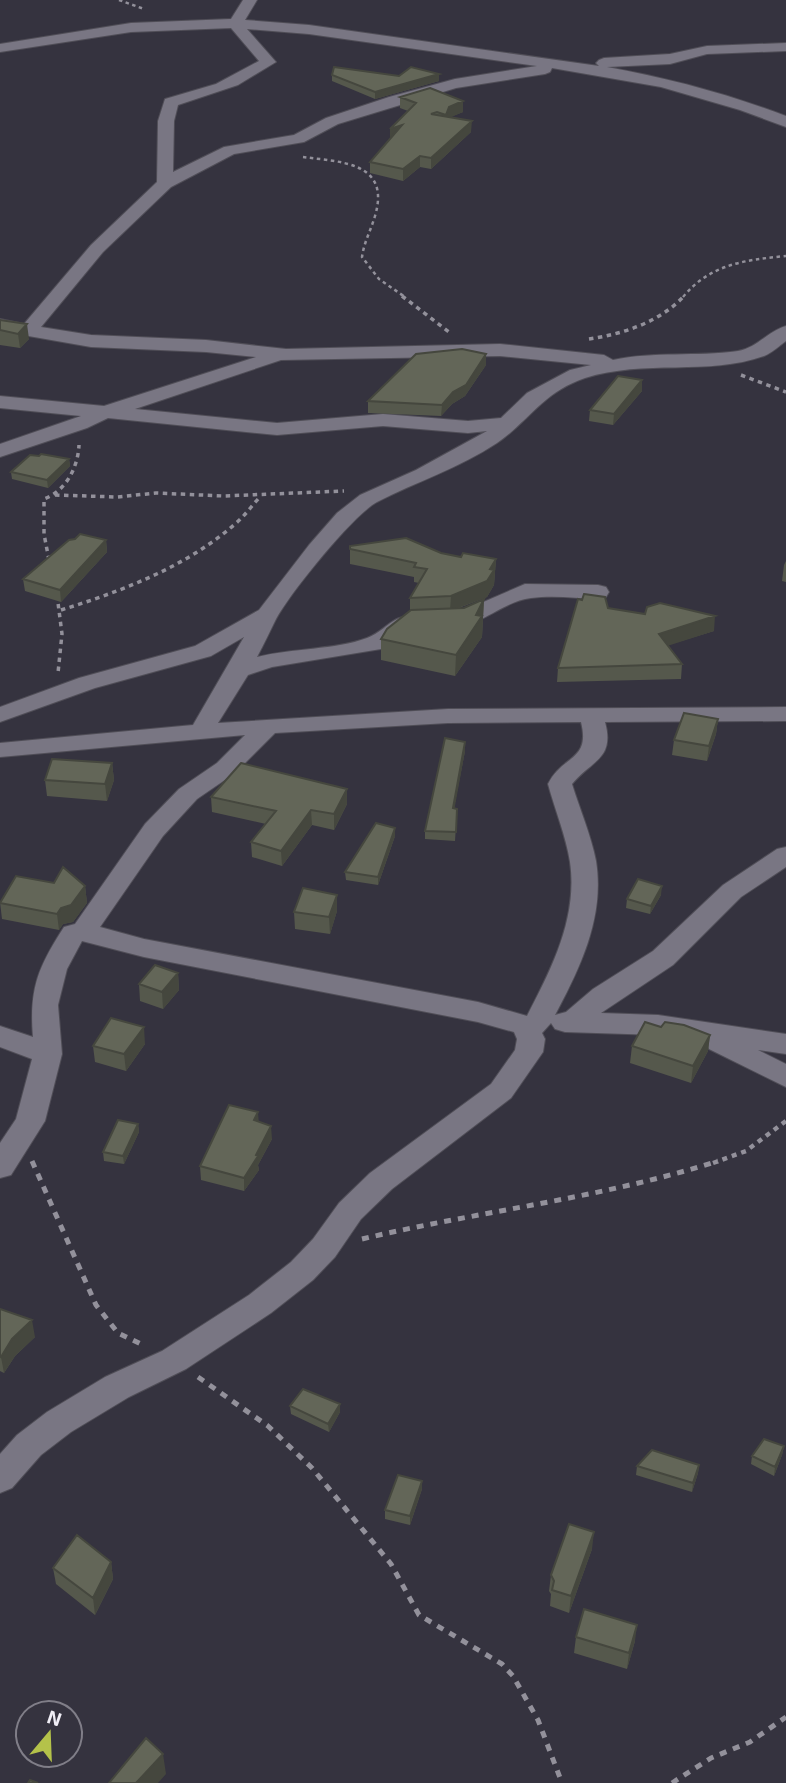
<svg xmlns="http://www.w3.org/2000/svg" width="786" height="1783" viewBox="0 0 786 1783" font-family="'Exo 2',sans-serif">
	<style>
		.lines { fill: none; stroke-linecap: round; stroke-linejoin: round }
		.street-casing { stroke: #504e57; stroke-width: 2 }
		.path-far3 { stroke: #93919b; stroke-width: 2.5; stroke-dasharray: 3.5 3.5; stroke-linecap: butt }
		.path-far2 { stroke: #93919b; stroke-width: 3.5; stroke-dasharray: 4.5 4.5; stroke-linecap: butt }
		.path-far1 { stroke: #93919b; stroke-width: 4.5; stroke-dasharray: 5 5; stroke-linecap: butt }
		.path { stroke: #93919b; stroke-width: 5; stroke-dasharray: 7 7; stroke-linecap: butt }
		.street { fill: #797683; fill-rule: evenodd }
		.wall { fill: #55584c }
		.shaded-wall { fill: #45473e }
		.building { fill: #636658; stroke: #45473e; stroke-width: 2 }
	</style>
	<rect width="100%" height="100%" fill="#35333f"/>
	<g class="lines">
		<defs>
			<path id="street" d="M243,0H257L245,20L309,25L599,66L596,63L599,60L604,58L670,54L707,46L786,43V51L707,54L670,64L607,67C668,78 728,94 786,116V127L740,110L661,87L552,68L550,72L545,74L456,88L338,124L304,142L234,154L171,187L103,252L41,327L91,335L206,340L286,349L500,344L604,355L613,360C654,351 696,357 738,351C757,348 768,331 786,326V341C779,346 772,353 764,356C708,376 644,359 585,378C543,392 528,422 497,443C459,468 416,482 377,502C352,516 291,592 276,619C270,631 264,644 257,657C292,648 335,650 367,638C386,631 394,612 416,617L419,622L416,627L381,649L272,667L248,675L218,723L448,709L786,707V721L605,722C615,759 592,760 572,784C580,810 591,835 596,861C605,917 580,968 555,1015L566,1012L593,989L653,951L723,885L777,849L786,847V867L741,897L673,965L601,1013L658,1015L786,1034V1054L758,1050L786,1064V1087L709,1049L705,1042L658,1035L565,1032L555,1029L551,1023L542,1033L545,1039L543,1052L511,1098L392,1189L361,1219L335,1257L313,1280L271,1313L186,1369L129,1397L71,1432L41,1455L12,1488L0,1493V1454L17,1435L47,1412L105,1377L162,1351L249,1295L291,1262L313,1239L339,1203L370,1173L491,1084L515,1050L517,1039L514,1032L478,1022L144,957L82,941L67,969L58,1005L62,1054L45,1121L11,1175L0,1178V1143L16,1119L32,1059L0,1047V1026L33,1037C29,989 38,967 64,927L75,924L145,824L179,789L217,763L245,735L0,757V743L193,725L244,637L211,656L95,688L0,722V707L79,678L195,646L259,610L309,545L337,513L360,495L416,470L487,431L468,433L383,426L277,435L108,418L87,428L0,457V444L81,416L0,408V396L104,406L256,357L206,352L91,347L0,331V319L24,324L91,245L157,182L158,121L165,99L216,84L259,61L231,28L131,32L0,52V44L131,23L231,19ZM247,29L309,34L537,66L455,79L389,97L326,118L294,135L224,147L173,172L174,121L178,105L238,85L276,62ZM500,356L591,365L570,370L527,393L501,418L468,421L383,414L277,423L135,409L281,360ZM581,722C591,761 562,755 548,784C555,810 566,836 570,862C578,917 552,968 527,1016L478,1002L144,939L100,927L163,836L197,799L235,773L275,733L448,723Z
				M525,584L598,585L606,587L609,592L606,597L598,599C576,598 553,595 531,598C501,601 474,634 442,626L439,621L442,616L465,610Z"/>
		</defs>
		<!-- street casing -->
		<use href="#street" class="street-casing"/>
		<!-- path-far3 -->
		<path class="path-far3" d="M119,0L144,9
			M303,157C341,162 391,162 375,216C371,230 364,242 362,257L379,279L405,297
			M683,297C710,264 745,260 786,256"/>
		<!-- path-far2 -->
		<path class="path-far2" d="M402,296L449,332
			M589,339C623,334 660,322 684,296
			M741,375L786,392
			M55,495L117,497L156,493L224,496L344,491
			M49,560L44,534V499C66,491 78,467 79,445
			M57,595L62,634L58,673
			M61,610C122,591 186,567 235,524C245,516 252,505 261,496"/>
		<!-- path-far1 -->
		<path class="path-far1" d="M713,1163L746,1151L786,1121"/>
		<!-- path -->
		<path class="path" d="M32,1161L96,1305L118,1333L145,1346
			M362,1239C480,1211 603,1198 718,1161
			M198,1377L268,1426L312,1468L391,1564L419,1615L502,1664L513,1676L538,1720L562,1783
			M672,1783L711,1758L750,1742L786,1717"/>
		<!-- street -->
		<use href="#street" class="street"/>
	</g>
	<!-- wall -->
	<path class="wall" d="M332,75L399,76L439,81L375,99L332,81Z
		M400,97L463,101V112L450,117L471,132L431,169L420,167L403,181L370,173V162L390,139L408,111L400,108Z
		M0,320L29,339L20,348L0,345Z
		M486,365L465,396L452,404L441,416L368,413V401Z
		M642,380V391L613,425L589,421L590,410Z
		M69,459L70,466L48,488L12,479L11,472Z
		M106,540L107,552L61,602L25,591L23,579Z
		M350,546L441,553L461,557L496,559L494,585L487,597L459,608H464L484,599L482,637L455,676L381,660V639L410,611V598L419,583L414,582V577L350,564Z
		M786,561V582L782,581L784,565Z
		M608,608L714,631L668,645L682,664L681,679L557,682L558,668Z
		M718,719L716,734L707,761L672,755L674,740Z
		M465,742V751L454,808L457,809L455,841L425,839V831Z
		M112,763L114,780L107,801L47,796L45,780Z
		M347,789V804L334,830L312,825L282,866L252,857L251,842L266,824L212,812L211,797Z
		M395,836L378,885L346,880L345,872Z
		M54,883L85,886L87,903L73,922L63,924L59,930L2,919L0,902Z
		M661,895L650,914L626,908L627,899Z
		M337,911L330,934L295,929L294,912Z
		M178,973L179,990L163,1009L140,1001L139,984Z
		M661,1027L710,1035L708,1051L691,1083L630,1063L632,1046Z
		M145,1044L126,1071L95,1062L93,1046Z
		M259,1122L272,1139L258,1165L259,1170L244,1191L201,1180L200,1166Z
		M138,1124L139,1132L124,1164L104,1161L103,1152Z
		M0,1309L35,1337L15,1356L4,1373L0,1371Z
		M340,1404V1412L329,1432L291,1414L290,1406Z
		M784,1446L782,1455L774,1476L751,1464L752,1456Z
		M699,1465L698,1473L692,1492L636,1475L637,1466Z
		M422,1481V1489L410,1525L385,1519V1510Z
		M592,1549L569,1613L550,1606L551,1594L549,1591L551,1575Z
		M111,1562L113,1579L95,1615L56,1584L53,1568Z
		M576,1637L635,1641L627,1669L574,1653Z"/>
	<!-- shaded-wall -->
	<path class="shaded-wall" d="M439,74V81L375,99V92Z
		M463,101V112L449,118L445,126L446,115L449,107Z
		M472,121L471,132L431,169V158Z
		M402,125L390,140V129Z
		M420,156V167L403,181V169Z
		M27,324L29,339L20,348L18,334Z
		M486,354V365L465,396L452,404L441,416L442,405Z
		M642,380V391L613,425L614,414Z
		M69,459L70,466L48,488L47,480Z
		M106,540L107,552L61,602L60,590Z
		M496,559L494,585L487,597L450,611L451,596L490,569Z
		M484,599L482,637L455,676L456,655Z
		M715,616L714,631L658,649L659,634Z
		M718,719L716,734L707,761L709,746Z
		M465,742V751L453,817V808Z
		M112,763L114,780L107,801L105,784Z
		M347,789V804L334,830V814Z
		M311,810L312,825L282,866L281,851Z
		M395,828V836L378,885V877Z
		M85,886L87,903L73,922L63,924L59,930L57,914L61,908Z
		M662,886L661,895L650,914L651,906Z
		M337,895V911L330,934L329,917Z
		M178,973L179,990L163,1009L162,992Z
		M144,1027L145,1044L126,1071L124,1054Z
		M710,1035L708,1051L691,1083L693,1066Z
		M258,1112L259,1125L254,1120Z
		M138,1124L139,1132L124,1164L123,1156Z
		M271,1126L272,1139L258,1165L259,1170L244,1191V1178Z
		M32,1320L35,1337L15,1356L4,1373L1,1357L12,1339Z
		M340,1404V1412L329,1432L328,1424Z
		M784,1446L782,1455L774,1476L775,1467Z
		M699,1465L698,1473L692,1492L693,1483Z
		M422,1481V1489L410,1525V1516Z
		M594,1532L592,1549L569,1613L571,1596Z
		M111,1562L113,1579L95,1615L93,1598Z
		M637,1625L635,1641L627,1669L629,1653Z
		M163,1754L166,1774L158,1783H136Z"/>
	<!-- building -->
	<path class="building" d="M334,67L399,76L411,67L439,74L375,92L332,75Z
		M430,88L463,101L449,107L446,115L437,112L431,114L472,121L431,158L420,156L403,169L370,162L402,125L390,129L416,103L400,97Z
		M0,320L27,324L18,334L0,330Z
		M462,349L486,354L466,385L453,392L442,405L368,401L416,354Z
		M618,376L642,380L614,414L590,410Z
		M41,454L69,459L47,480L11,472L30,455L39,456Z
		M80,534L106,540L60,590L23,579L69,540L75,539Z
		M406,538L441,553L461,557L463,553L496,559L490,569L494,570L487,581L451,596L410,598L427,569L414,567L416,563L350,549V546Z
		M584,594L605,597L608,608L645,614L647,607L660,603L715,616L659,634L682,664L558,668L578,599L582,600Z
		M484,599L476,615L482,616L456,655L381,639L387,629L411,610L464,608Z
		M684,713L718,719L709,746L674,740Z
		M445,738L465,742L453,808L457,809L456,832L425,831Z
		M52,759L112,763L105,784L45,780Z
		M241,763L347,789L334,814L311,810L281,851L251,842L276,811L211,797Z
		M376,823L395,828L378,877L345,872Z
		M63,867L85,886L71,905L61,908L57,914L0,903L16,876L54,883Z
		M638,879L662,886L651,906L627,899Z
		M303,888L337,895L329,917L294,912Z
		M155,965L178,973L162,992L139,984Z
		M111,1018L144,1027L124,1054L93,1046Z
		M645,1022L661,1027L665,1022L684,1025L710,1035L693,1066L632,1046Z
		M229,1105L258,1112L254,1120L271,1126L256,1155L258,1156L244,1178L200,1166Z
		M118,1120L138,1124L123,1156L103,1152Z
		M0,1309L32,1320L12,1339L1,1357L0,1356Z
		M303,1389L340,1404L328,1424L290,1406Z
		M764,1439L784,1446L775,1467L752,1456Z
		M652,1450L699,1465L693,1483L637,1466Z
		M398,1475L422,1481L410,1516L385,1510Z
		M569,1524L594,1532L571,1596L552,1590L554,1581L551,1575Z
		M77,1535L111,1562L93,1598L53,1568Z
		M584,1609L637,1625L629,1653L576,1637Z
		M146,1738L163,1754L136,1783H109Z
		M30,1780L38,1783H28Z"/>
	<!-- north arrow -->
	<g transform="translate(49 1734) rotate(19)"><circle r="33" fill="#35333f" stroke="#807e88" stroke-width="2"/>
	<path d="M0-5L12 26L0 18L-12 26Z" fill="#b4c24a"/>
	<text y="-10" font-size="19" font-weight="bold" text-anchor="middle" fill="#f0eef6">N</text>
	</g>
</svg>
